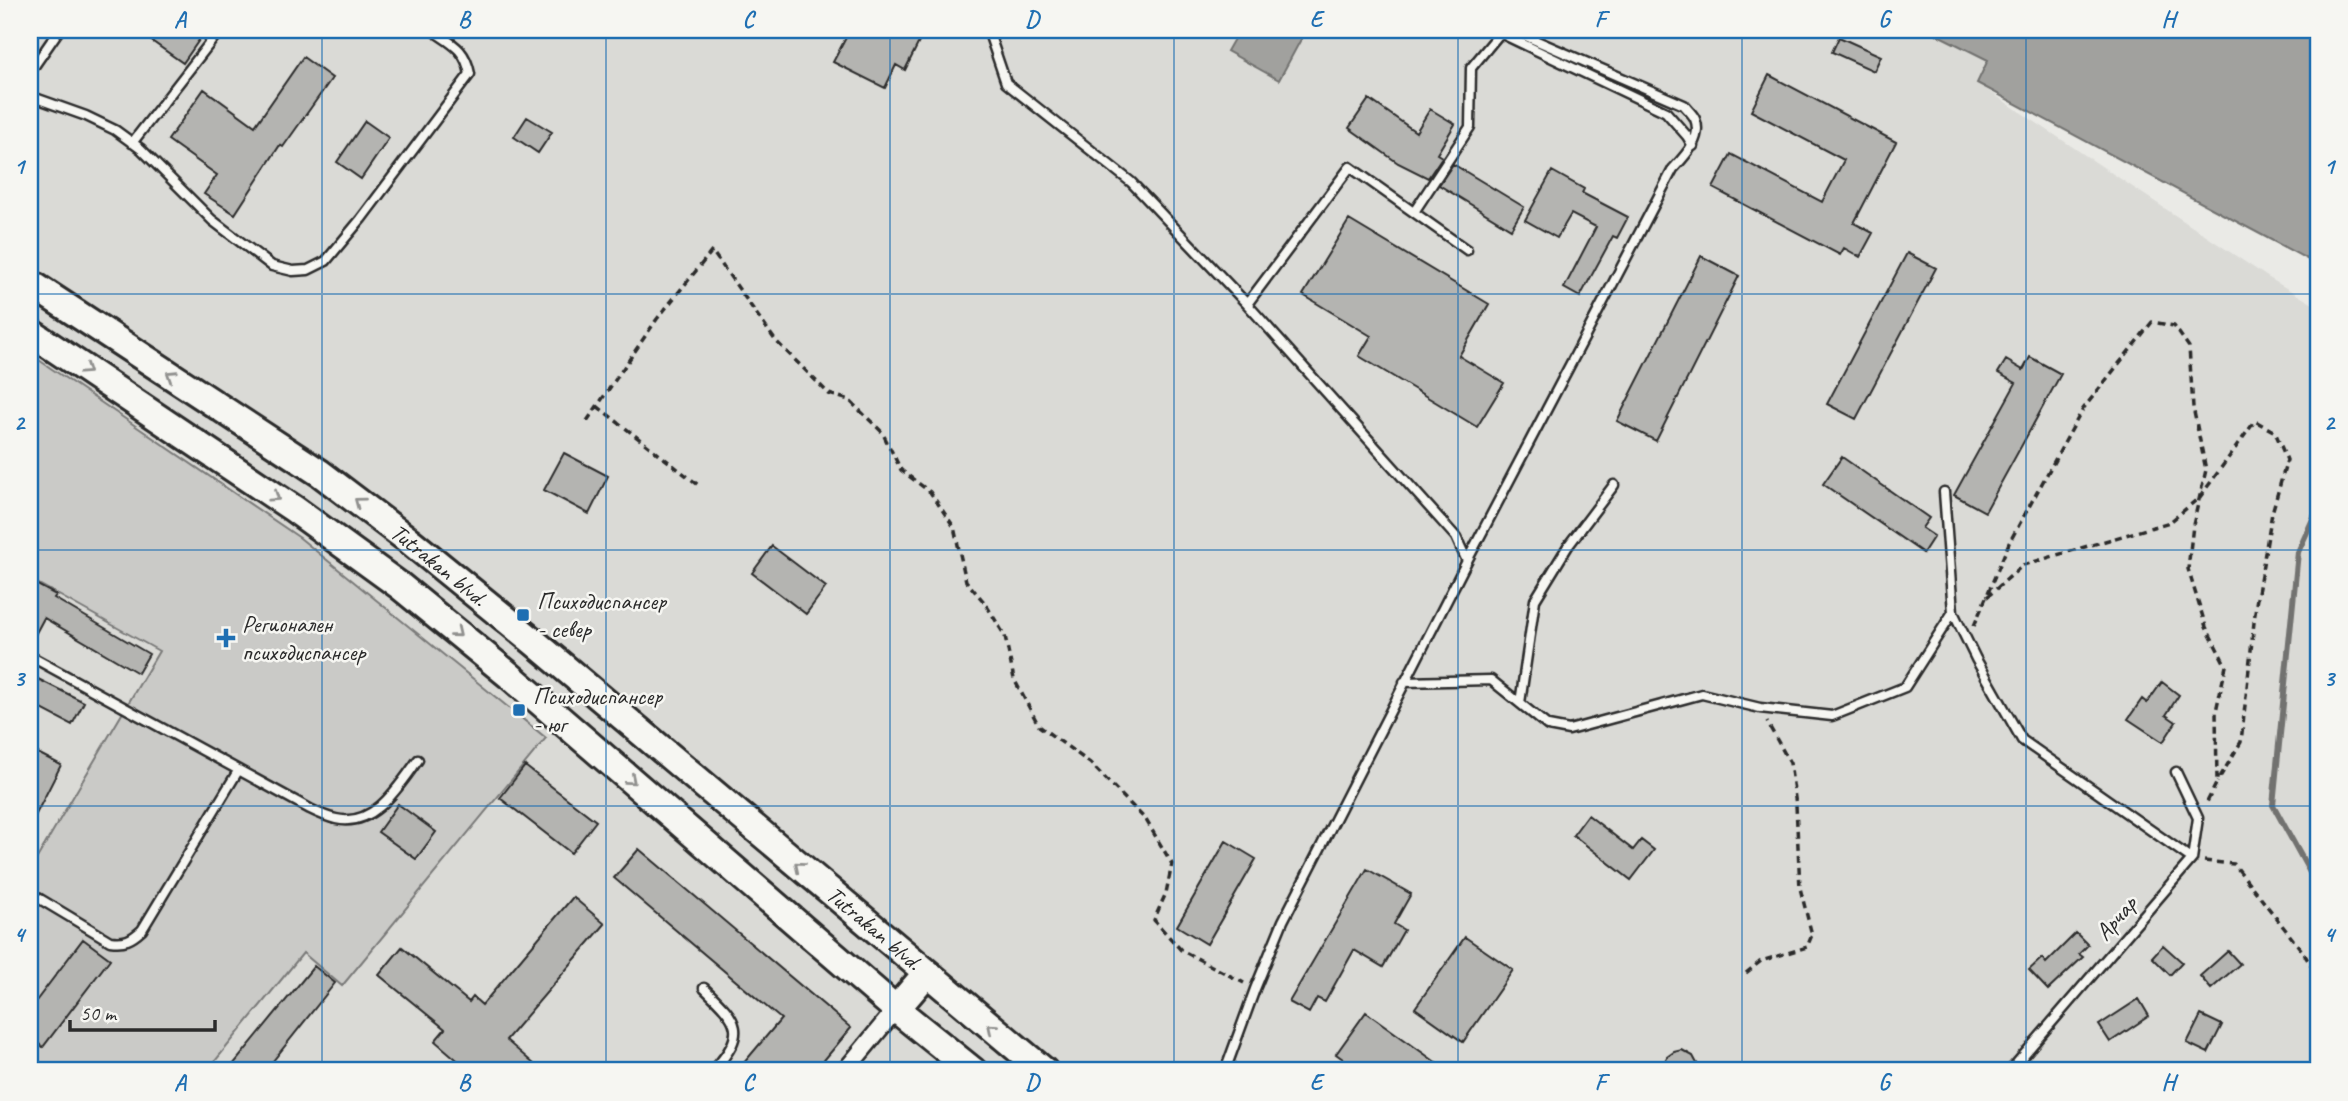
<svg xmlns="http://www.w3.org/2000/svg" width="2348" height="1101" viewBox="0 0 2348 1101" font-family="Caveat,sans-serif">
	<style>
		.built { fill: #dadad6 }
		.green { fill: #cacac7; stroke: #7a7a79; stroke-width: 2 }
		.water { fill: #a1a19e; stroke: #727270; stroke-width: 2 }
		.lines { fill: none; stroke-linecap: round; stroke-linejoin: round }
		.stream { stroke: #727270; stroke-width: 6 }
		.building { fill: #b4b4b1; stroke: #2b2b2b; stroke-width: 2 }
		.service-casing { stroke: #2b2b2b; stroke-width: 13 }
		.minor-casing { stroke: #2b2b2b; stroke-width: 21 }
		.primary-casing { stroke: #2b2b2b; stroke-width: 32 }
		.path { stroke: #2b2b2b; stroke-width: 3.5; stroke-dasharray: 7 5; stroke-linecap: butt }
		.service { stroke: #f6f6f2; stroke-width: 8 }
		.minor { stroke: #f6f6f2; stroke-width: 16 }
		.primary { stroke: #f6f6f2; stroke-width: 26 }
		.oneway { stroke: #90908e }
		.grid { fill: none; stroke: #1f6fb2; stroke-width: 2; stroke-opacity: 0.55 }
		.poi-dot { fill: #1f6fb2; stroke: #f6f6f2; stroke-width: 2.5 }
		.labels { text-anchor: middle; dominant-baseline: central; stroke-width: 5; stroke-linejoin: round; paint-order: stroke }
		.street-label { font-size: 24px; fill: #2b2b2b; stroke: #f6f6f2 }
		.poi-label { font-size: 24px; fill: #2b2b2b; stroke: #f6f6f2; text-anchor: start }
		.neatline { fill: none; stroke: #1f6fb2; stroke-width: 2.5 }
		.grid-label { font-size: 23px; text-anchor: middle; font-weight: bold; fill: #1f6fb2 }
	</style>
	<rect width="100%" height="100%" fill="#eaeae6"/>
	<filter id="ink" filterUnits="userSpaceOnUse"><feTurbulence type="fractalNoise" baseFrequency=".0143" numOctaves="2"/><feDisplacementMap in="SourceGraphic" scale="14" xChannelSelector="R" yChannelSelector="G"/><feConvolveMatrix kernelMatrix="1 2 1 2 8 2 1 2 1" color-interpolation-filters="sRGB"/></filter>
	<g filter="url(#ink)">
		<!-- built -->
		<path class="built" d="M30,30H1928L1988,60L1977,83L2269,278L2318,307V1071H30Z"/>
		<!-- green -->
		<path class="green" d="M30,354L300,538L546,738L342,986L303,953L207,1071H30V870L159,651L30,579Z"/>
		<!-- water -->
		<path class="water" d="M1239,30H1306L1279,80L1227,51Z
			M1928,30H2318V265L1977,83L1988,60Z"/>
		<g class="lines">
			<!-- stream -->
			<path class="stream" d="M2318,508L2298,552L2273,805L2318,887"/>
		</g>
		<!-- building -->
		<path class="building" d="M136,30H206L183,63Z
			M850,30H876L891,37L895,30L919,42L905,70L896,65L885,88L833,62Z
			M1839,37L1881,56L1874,71L1832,52Z
			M303,57L332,78L283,147L280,145L235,214L204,194L217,175L168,140L204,89L255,126Z
			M1769,75L1896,142L1854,223L1873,233L1860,257L1844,248L1840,255L1713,188L1731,154L1822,202L1844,160L1751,111Z
			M1369,99L1416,132L1430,109L1455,124L1437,154L1442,157L1428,178L1398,163L1349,128Z
			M527,117L552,132L538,153L514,137Z
			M365,121L389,138L361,179L337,162Z
			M1453,164L1524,207L1511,229L1439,185Z
			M1552,171L1584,189L1582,193L1628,217L1617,238L1613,236L1580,297L1564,288L1596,227L1571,214L1557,238L1525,220Z
			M1349,220L1489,304L1459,356L1504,383L1477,427L1359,356L1371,336L1303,295Z
			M1907,253L1936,268L1856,419L1827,404Z
			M1701,256L1739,276L1656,441L1617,421Z
			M2030,357L2061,374L1985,512L1954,495L2016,383L1998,373L2006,360L2023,370Z
			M564,453L608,476L589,514L544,490Z
			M1842,457L1929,518L1922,528L1934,536L1923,553L1823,484Z
			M772,546L826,587L806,614L752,573Z
			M30,581L56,595L54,598L149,654L138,673L44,618L30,644Z
			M30,675L84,702L72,725L30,703Z
			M2162,682L2179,695L2166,715L2176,722L2163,742L2128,719L2142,699L2147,703Z
			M30,749L61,765L30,826Z
			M525,766L596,821L571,853L500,798Z
			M398,804L436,832L416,859L378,832Z
			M1588,815L1633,850L1641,840L1654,850L1631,880L1573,835Z
			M1226,841L1256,859L1207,944L1177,926Z
			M639,849L851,1028L815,1071H737L781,1019L614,878Z
			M1367,869L1411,894L1394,924L1404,930L1383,967L1354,950L1325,1002L1317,998L1309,1013L1289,1002Z
			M573,897L605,924L506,1040L542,1071H470L435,1041L445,1029L379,975L402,947L469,1002L473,997L482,1005Z
			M2076,933L2088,945L2079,954L2083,957L2048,990L2029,970L2042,958L2046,963Z
			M1465,937L1513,970L1463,1042L1415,1008Z
			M83,939L110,959L43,1047L30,1037V1009Z
			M2163,945L2182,962L2170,975L2152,957Z
			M2228,951L2240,964L2211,989L2200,976Z
			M314,966L335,983L265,1071H228Z
			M2139,999L2149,1016L2110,1042L2099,1025Z
			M1366,1012L1448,1071H1360L1336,1054Z
			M2201,1015L2222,1025L2208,1053L2187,1043Z
			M1682,1050L1693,1056L1701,1071H1660L1667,1057L1674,1052Z"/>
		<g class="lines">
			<defs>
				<path id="service" d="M988,30L1006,83L1131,182L1247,304L1456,537L1467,561L1283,921L1255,989L1225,1071
					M30,72L59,30
					M30,96L86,116L115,130L141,149L212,220L272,266L293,271L308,270L326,261L361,219L470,74C465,48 452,44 432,30
					M132,143L220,30
					M1414,212L1470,127L1471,68L1500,33L1666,112L1687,136L1693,146
					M1247,304L1350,167L1467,250
					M1944,492L1953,612L1976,659L2022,740L2192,859
					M1467,561L1673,169C1685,156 1703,138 1695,119C1693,114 1687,109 1684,105L1512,30
					M30,656L310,809C318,813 327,817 336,819C374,828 399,786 418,760
					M1404,682L1491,680L1548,726L1569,730L1702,694L1760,708L1832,716L1905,687L1953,612
					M1520,703L1535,600L1568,546L1614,485
					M30,893L110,941C125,943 131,940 142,930L238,771
					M704,988C739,1022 748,1031 713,1071
					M2010,1071L2192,859L2198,818L2176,772"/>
				<path id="minor" d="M845,1071L896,1009"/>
				<g id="primary">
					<path id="s1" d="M30,283L320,473L411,542L534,642L1044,1071"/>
					<path d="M30,332L294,509L400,586L509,675L896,1009L973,1071"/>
					<path d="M896,1009L926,974"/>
				</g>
			</defs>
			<!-- service casing -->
			<use href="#service" class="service-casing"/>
			<!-- minor casing -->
			<use href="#minor" class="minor-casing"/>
			<!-- primary casing -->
			<use href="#primary" class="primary-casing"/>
			<!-- path -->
			<path class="path" d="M597,406L701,487
				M587,421L657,319L712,251L775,340L829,394L849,400L882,432L901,470L930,492L954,527L966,581L985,603L1005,636L1014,679L1039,726L1090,763L1146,820L1172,864L1166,893L1154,920L1181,950L1244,983
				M1987,597L2023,565L2170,522L2200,497L2255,421L2275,432L2287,460L2272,513L2256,604L2241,742L2217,782
				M1974,626L2009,543L2083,409L2152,322L2174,326L2189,347L2193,407L2206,470L2193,525L2188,569L2206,627L2226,666L2216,711L2217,782L2206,804
				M2318,829L2315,837L2318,850
				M2204,861L2234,864L2303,952L2318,977
				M1746,973L1761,961L1807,947L1812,935L1800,888L1796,805L1790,763L1767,722"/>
			<!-- service -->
			<use href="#service" class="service"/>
			<!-- minor -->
			<use href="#minor" class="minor"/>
			<!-- primary -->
			<use href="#primary" class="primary"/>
		</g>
		<!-- one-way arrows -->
		<defs><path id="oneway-chevron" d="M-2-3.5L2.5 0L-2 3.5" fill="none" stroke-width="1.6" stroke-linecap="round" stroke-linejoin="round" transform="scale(1.75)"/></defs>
		<g class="oneway">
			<use href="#oneway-chevron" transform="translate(86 370) rotate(34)"/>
			<use href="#oneway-chevron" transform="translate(171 375) rotate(-147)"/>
			<use href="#oneway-chevron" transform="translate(275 497) rotate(34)"/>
			<use href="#oneway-chevron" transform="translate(359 502) rotate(-143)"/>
			<use href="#oneway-chevron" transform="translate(457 633) rotate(39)"/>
			<use href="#oneway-chevron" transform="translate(631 780) rotate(41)"/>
			<use href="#oneway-chevron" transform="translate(799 866) rotate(-140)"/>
			<use href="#oneway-chevron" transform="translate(992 1028) rotate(-140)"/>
		</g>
	</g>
	<!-- grid -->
	<path class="grid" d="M322,30V1071M606,30V1071M890,30V1071M1174,30V1071M1458,30V1071M1742,30V1071M2026,30V1071M30,294H2318M30,550H2318M30,806H2318"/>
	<!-- markers -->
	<g class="poi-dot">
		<rect x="516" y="608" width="14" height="14" rx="3.5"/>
		<path d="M222.5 627.5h7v7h7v7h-7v7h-7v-7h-7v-7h7z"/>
		<rect x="512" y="703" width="14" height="14" rx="3.5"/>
	</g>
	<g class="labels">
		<!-- street labels -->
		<g class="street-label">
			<text stroke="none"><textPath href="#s1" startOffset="497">Tutrakan blvd.</textPath></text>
			<text transform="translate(2116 918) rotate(-49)">Арчар</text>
			<text stroke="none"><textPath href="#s1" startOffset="1064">Tutrakan blvd.</textPath></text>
		</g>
		<!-- poi labels -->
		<g class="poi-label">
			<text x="537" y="601">Психодиспансер<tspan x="537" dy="28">- север</tspan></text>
			<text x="242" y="624">Регионален<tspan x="242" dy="28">психодиспансер</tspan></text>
			<text x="533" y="696">Психодиспансер<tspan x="533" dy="28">- юг</tspan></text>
		</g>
	</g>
	<!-- margin -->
	<rect width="2348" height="1101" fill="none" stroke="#f6f6f2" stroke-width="77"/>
	<!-- scale -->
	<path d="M70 1020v10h145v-10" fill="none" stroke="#2b2b2b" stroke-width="3.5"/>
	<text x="80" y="1020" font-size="21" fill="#2b2b2b" stroke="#f6f6f2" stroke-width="5" paint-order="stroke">50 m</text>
	<rect x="38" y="38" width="2272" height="1024" class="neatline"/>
	<g class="grid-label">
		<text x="180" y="27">A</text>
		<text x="464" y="27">B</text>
		<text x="748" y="27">C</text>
		<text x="1032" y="27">D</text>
		<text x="1316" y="27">E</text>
		<text x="1600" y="27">F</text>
		<text x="1884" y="27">G</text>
		<text x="2168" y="27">H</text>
		<text x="19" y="174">1</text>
		<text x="2329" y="174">1</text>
		<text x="19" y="430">2</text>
		<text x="2329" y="430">2</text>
		<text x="19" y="686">3</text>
		<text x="2329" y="686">3</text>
		<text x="19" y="942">4</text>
		<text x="2329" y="942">4</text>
		<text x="180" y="1090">A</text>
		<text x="464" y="1090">B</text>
		<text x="748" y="1090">C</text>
		<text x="1032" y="1090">D</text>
		<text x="1316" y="1090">E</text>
		<text x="1600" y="1090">F</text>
		<text x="1884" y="1090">G</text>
		<text x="2168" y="1090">H</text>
	</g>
</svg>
